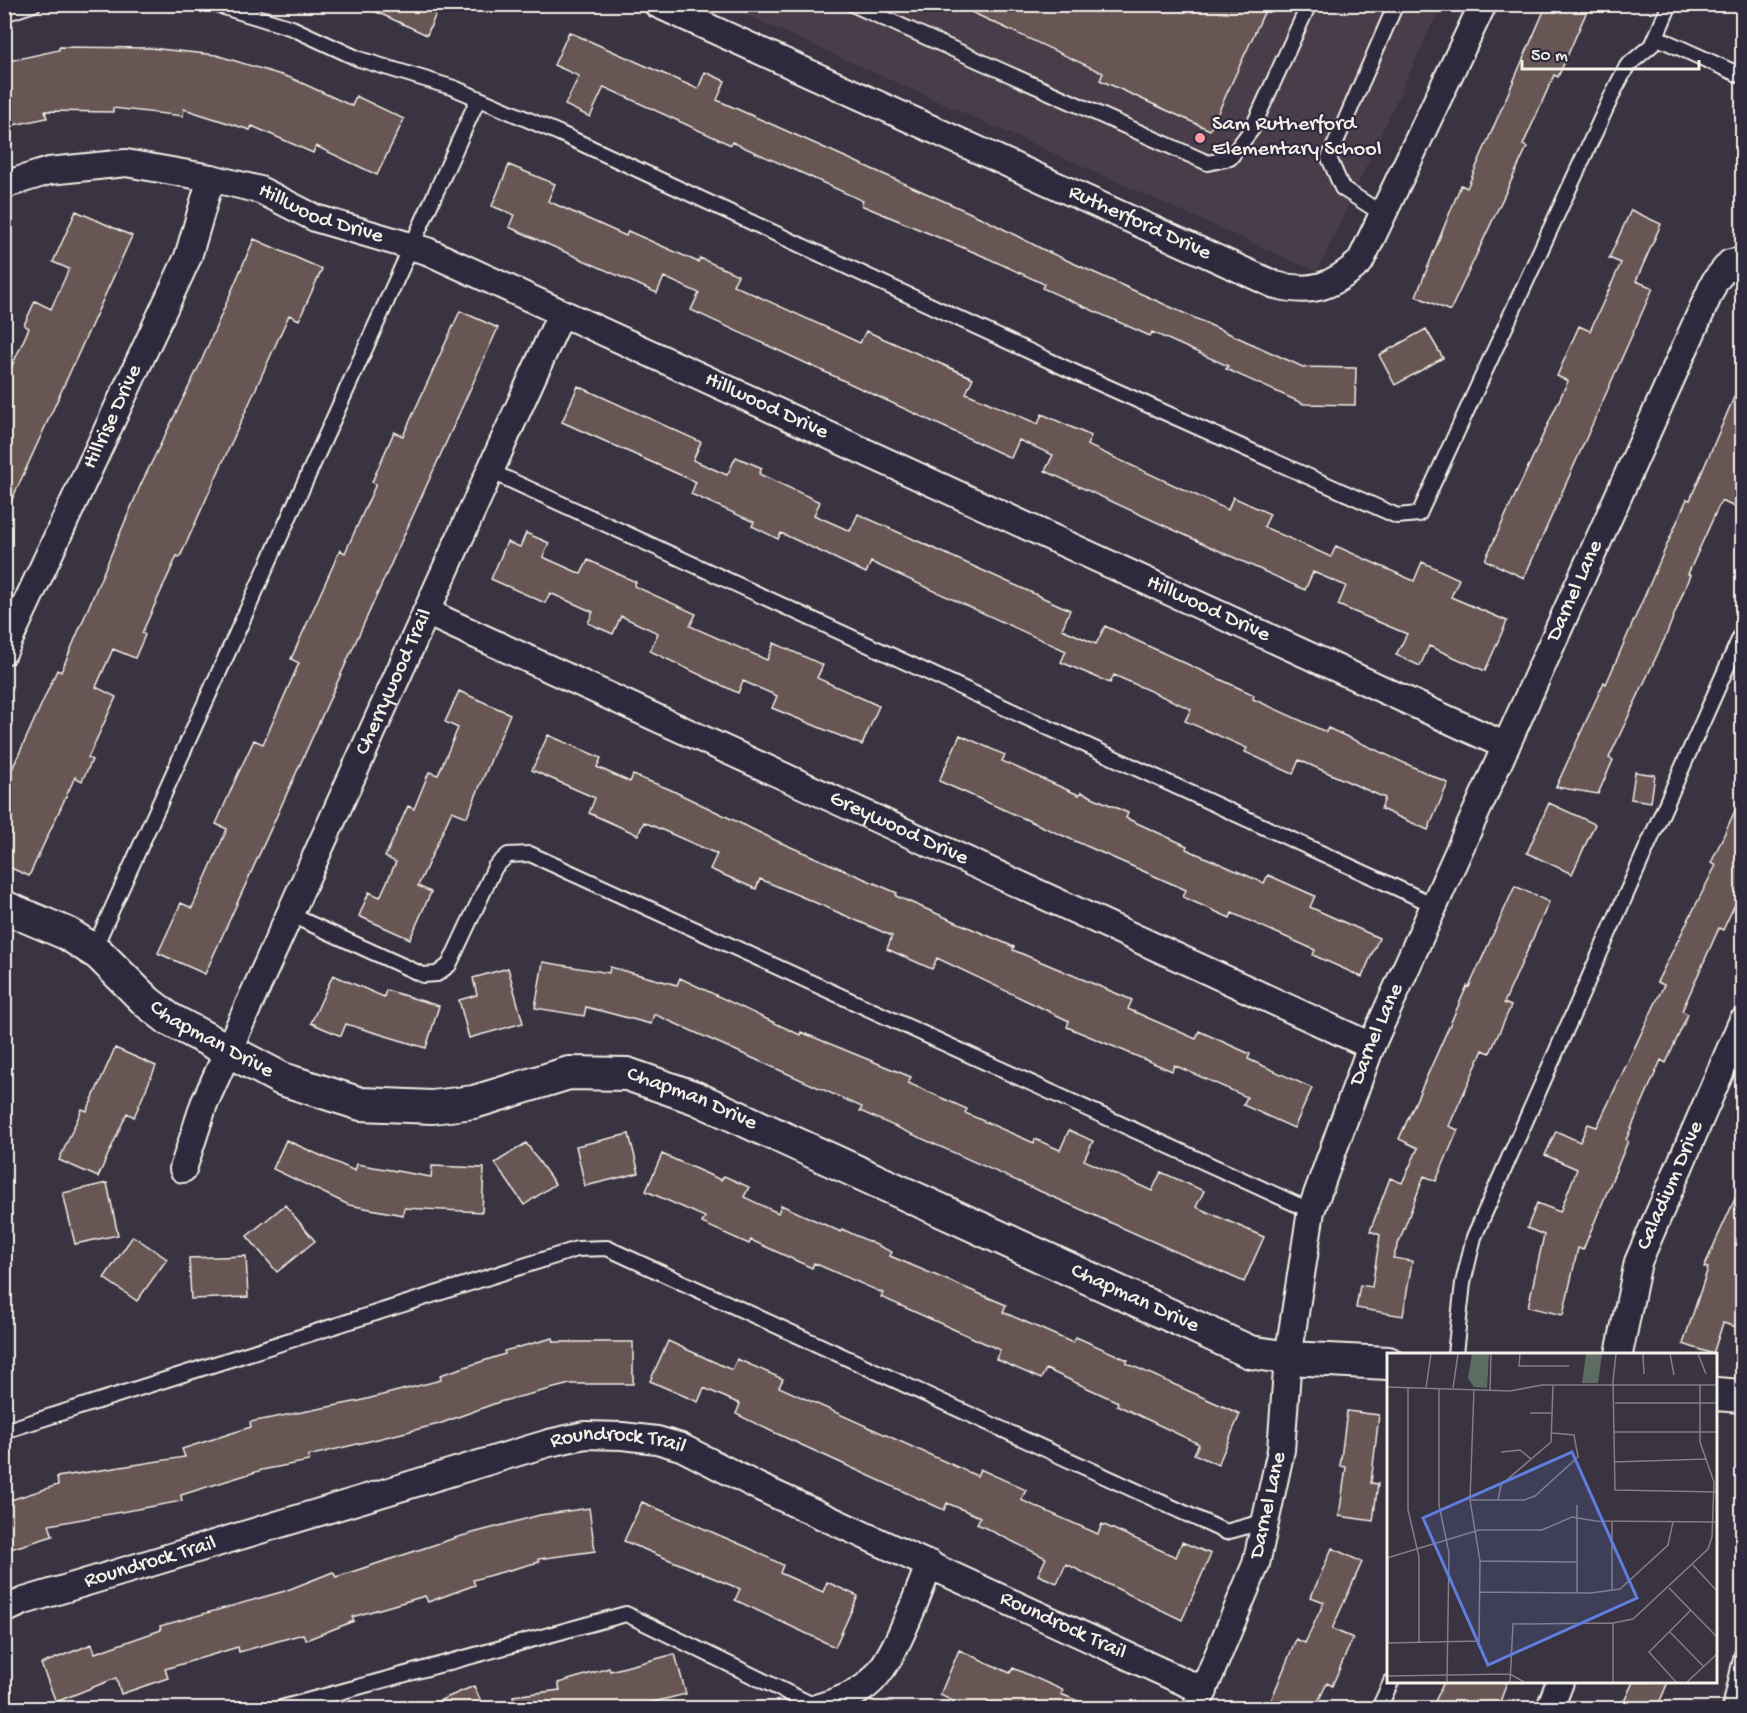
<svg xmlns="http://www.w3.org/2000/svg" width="1747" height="1713" viewBox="0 0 1747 1713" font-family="'Gochi Hand',sans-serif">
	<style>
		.built { fill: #483e48 }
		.building { fill: #675655; stroke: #f4f1e8; stroke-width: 1.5 }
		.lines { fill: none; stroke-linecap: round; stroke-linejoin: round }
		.service-casing { stroke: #f4f1e8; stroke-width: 18 }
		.minor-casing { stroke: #f4f1e8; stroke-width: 30 }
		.tertiary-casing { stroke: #f4f1e8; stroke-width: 36 }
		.service { stroke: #2f2a3d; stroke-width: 14 }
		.minor { stroke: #2f2a3d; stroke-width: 26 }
		.tertiary { stroke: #2f2a3d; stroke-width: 32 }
		.poi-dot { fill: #ff9aa2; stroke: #2f2a3d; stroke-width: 2 }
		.labels { text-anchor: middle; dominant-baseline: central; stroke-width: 4.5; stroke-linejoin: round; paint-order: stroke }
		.poi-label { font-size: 22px; fill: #f4f1e8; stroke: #2f2a3d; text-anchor: start }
		.street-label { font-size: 22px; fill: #f4f1e8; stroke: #2f2a3d }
		.inset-road { fill: none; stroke: #847f84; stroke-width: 1.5 }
		.view { fill: #5e7fdd; fill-opacity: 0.15; stroke: #5e7fdd; stroke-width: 3 }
		.inset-edge { fill: none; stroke: #f4f1e8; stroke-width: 3 }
	</style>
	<rect width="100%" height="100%" fill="#3a3342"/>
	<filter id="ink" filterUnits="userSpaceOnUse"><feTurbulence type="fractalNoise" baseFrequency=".0167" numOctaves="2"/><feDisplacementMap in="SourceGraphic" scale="12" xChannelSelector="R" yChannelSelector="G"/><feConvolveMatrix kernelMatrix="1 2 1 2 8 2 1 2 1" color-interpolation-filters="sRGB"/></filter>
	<g filter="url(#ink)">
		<!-- built -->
		<path class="built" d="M724,5H1441L1317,272Z"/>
		<!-- building -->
		<path class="building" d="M359,4H440L427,35Z
			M954,4H1268L1210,130L1100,80L1103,73Z
			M1547,4H1590L1558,77L1554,75L1523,145L1527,147L1450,311L1416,296L1461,185L1467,188Z
			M569,32L698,89L705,72L725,81L717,100L984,219L1042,249L1303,367L1356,368L1355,405L1304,404L1226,369L1228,366L1152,332L1150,336L1042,288L1044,284L983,256L861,205L863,201L804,174L732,142L731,145L604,87L590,117L565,105L579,76L554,65Z
			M59,47L150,48L216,55L291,78L352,106L356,96L404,119L377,175L316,146L313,153L252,126L250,130L184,109L183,116L113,108V112L45,111L47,118L4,127V62L59,50Z
			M509,165L555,184L548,201L626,236L628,231L698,262L700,258L738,275L733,285L860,343L866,331L973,378L966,393L1038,424L1042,414L1091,436L1087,445L1228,510L1233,497L1270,514L1264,527L1331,557L1336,546L1414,581L1422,562L1459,579L1451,597L1507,621L1485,671L1429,646L1420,666L1396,655L1407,634L1338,605L1346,586L1313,572L1305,590L1045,471L1053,455L1019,440L1011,458L691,310L699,293L664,277L657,293L509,227L514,215L492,206Z
			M1631,210L1661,224L1636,281L1653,288L1524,578L1485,560L1568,381L1557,376L1579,326L1590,331L1621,263L1609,258Z
			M76,211L132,236L4,517V365L11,368L29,328L24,325L35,301L51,309L69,269L53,262Z
			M254,239L322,269L299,320L289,315L180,557L177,556L142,633L145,635L135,658L113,649L96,687L116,697L88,758L92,760L82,781L75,777L29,876L4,865V787L57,670L61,672L141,484L200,364Z
			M460,311L498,328L205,974L158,953L181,903L192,908L227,829L216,824L237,776L254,740L263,744L299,663L291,659L340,550L345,553L376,484L372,482L394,432L403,436Z
			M1426,329L1443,358L1395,385L1379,355Z
			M1743,376V489L1735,507L1721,501L1688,574L1690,575L1665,638L1609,758L1613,760L1598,794L1556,787L1604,682L1606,684L1687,499L1690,500Z
			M578,386L701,442L693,460L727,475L736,457L762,468L759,474L820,502L814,515L850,531L858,514L1070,610L1062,629L1096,644L1105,626L1254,695L1253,699L1326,732L1328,728L1448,783L1428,830L1381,809L1385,798L1299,760L1293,774L1245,752L1247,748L1185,721L1191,709L1114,675L1110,683L1061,662L1066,651L871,562L866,573L781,533L778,539L752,526L754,522L691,494L696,482L562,422Z
			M526,533L549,543L543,557L581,574L588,560L636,582L634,586L696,614L690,626L767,660L774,643L823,665L817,678L879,706L862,745L772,708L777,696L743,681L738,693L650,651L658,633L621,616L613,634L588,623L593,612L550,593L545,603L491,579L507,542L520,547Z
			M459,691L510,714L467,817L452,811L418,886L431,892L410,939L359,916L369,892L380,897L396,862L385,857L408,806L414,809L429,772L438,775L458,728L445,722Z
			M548,735L601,758L597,767L630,782L633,775L669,789L777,841L897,893L896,896L1014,947L1013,950L1132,1000L1128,1009L1196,1039L1199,1031L1250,1054L1248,1059L1312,1088L1294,1128L1243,1105L1247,1097L1174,1065L1172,1071L1067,1027L1069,1021L937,958L932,969L887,949L892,936L821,905L760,879L756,889L710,869L717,854L644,822L638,835L589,813L595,798L532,770Z
			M960,735L1005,755L1002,761L1079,795L1081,792L1128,813L1126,818L1187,846L1186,849L1264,883L1268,875L1315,896L1310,907L1379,938L1362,977L1313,955L1315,950L1232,913L1230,918L1183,897L1186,890L939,781Z
			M1635,772L1655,775L1651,802L1631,799Z
			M1743,793V887L1723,930L1719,928L1682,1011L1688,1014L1666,1063L1661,1060L1626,1140L1628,1141L1583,1250L1578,1248L1563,1315L1528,1307L1544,1235L1527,1228L1537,1203L1560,1212L1577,1169L1545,1155L1556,1131L1580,1142L1588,1124L1597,1127L1664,985L1657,982L1716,865L1711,863Z
			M1549,803L1595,824L1572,874L1527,853Z
			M1515,886L1549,902L1504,1003L1511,1006L1490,1053L1483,1050L1449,1126L1458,1130L1436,1181L1424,1176L1393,1258L1412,1261L1403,1316L1356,1308L1360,1285L1372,1287L1380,1235L1370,1231L1390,1178L1402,1183L1418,1148L1399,1139L1467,986L1469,987Z
			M543,962L609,973L610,967L677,985L680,978L800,1035L801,1032L911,1077L908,1083L967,1109L965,1113L1034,1143L1035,1139L1060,1150L1069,1130L1093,1141L1084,1160L1152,1191L1161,1172L1204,1191L1196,1207L1264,1237L1244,1282L860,1111L862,1107L654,1014L651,1024L586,1007L584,1016L535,1008Z
			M508,968L523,1023L469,1038L459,1000L477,995L473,978Z
			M333,975L384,997L386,990L439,1006L426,1048L346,1024L341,1036L311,1023Z
			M115,1048L156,1066L134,1117L127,1113L98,1177L59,1160L82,1109L87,1111Z
			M629,1134L639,1173L585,1186L576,1146Z
			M286,1140L355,1171L357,1164L431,1177L432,1166L484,1168L482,1212L404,1208L403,1215L349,1205L273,1169Z
			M526,1143L555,1184L524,1205L495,1163Z
			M662,1154L721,1180L724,1176L749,1187L744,1197L778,1213L781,1205L841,1232L842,1229L892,1252L890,1256L1006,1305L1003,1312L1073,1343L1076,1337L1128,1360L1126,1363L1240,1414L1218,1465L1194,1454L1199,1444L1117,1405L1118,1402L1046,1369L1041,1379L996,1359L1000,1350L881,1297L883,1293L814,1263L812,1268L751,1240L749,1244L702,1223L705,1217L646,1191Z
			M1743,1181V1329L1723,1323L1713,1354L1683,1344L1708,1268L1704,1267Z
			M107,1183L118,1235L75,1244L63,1193Z
			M285,1205L315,1241L277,1272L247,1236Z
			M133,1236L167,1259L137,1301L104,1278Z
			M246,1256L248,1297L191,1299L189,1258Z
			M553,1338L554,1342H633V1384H570L499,1402L439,1424L308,1456L309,1461L262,1470L181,1495L182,1501L49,1525L53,1536L4,1551V1502L58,1485L57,1477L185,1457L182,1449L251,1427L250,1422L359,1401L441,1380L440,1375L505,1354L504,1351Z
			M668,1341L732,1370L737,1359L783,1379L779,1387L977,1476L980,1469L1026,1490L1021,1500L1098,1534L1102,1524L1176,1557L1182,1542L1211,1554L1182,1620L1066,1564L1057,1583L1038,1575L1046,1558L977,1524L980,1517L947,1503L944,1510L771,1431L736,1414L740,1404L704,1388L698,1402L650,1381Z
			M1347,1411L1379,1415L1371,1483L1378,1484L1373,1521L1339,1516L1346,1467L1340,1466Z
			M642,1502L749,1548L783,1565L780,1573L823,1592L827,1582L858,1596L835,1647L735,1600L740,1589L624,1541Z
			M589,1508L595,1551L538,1559L539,1562L473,1580L475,1585L428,1602L425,1596L352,1617L354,1621L306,1640L303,1634L239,1652L238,1647L165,1669L168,1678L121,1694L116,1678L56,1702L41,1664L92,1644L95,1653L161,1630L160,1626L285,1591L333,1572L336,1577L458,1537L540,1515Z
			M1332,1548L1362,1562L1332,1629L1353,1638L1332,1686L1327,1683L1315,1708H1268L1296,1639L1305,1643L1324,1602L1311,1597Z
			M959,1650L1010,1673L1013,1668L1063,1690L1061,1694L1095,1708H1001L988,1702L985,1708H952L955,1702L940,1695Z
			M675,1654L686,1694L629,1708H514L513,1696L560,1690L558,1683L609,1668L610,1671Z
			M1444,1682H1507L1498,1708H1432Z
			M1633,1682H1668L1657,1708H1621Z
			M474,1686L484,1708H422Z"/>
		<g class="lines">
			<defs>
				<path id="service" d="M214,4L292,28L359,59L454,88L559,133L1074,372L1397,516L1419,514L1614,91L1627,66L1653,44L1670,4
					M852,4L1208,163L1230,158L1252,129L1309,4
					M4,14L34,4
					M1656,37L1742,76
					M1384,215L1342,188L1329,158L1396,4
					M490,471L1434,905
					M291,915L423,975L437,974L449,965L495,867L508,855L530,854L1311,1211
					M93,951L478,99
					M1455,1354L1463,1283L1474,1237L1742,633
					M4,1431L577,1249L607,1248L1226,1532L1266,1521
					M281,1708L626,1614L819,1708
					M1379,1708L1391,1682
					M1730,1708L1742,1654"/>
				<g id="minor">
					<path id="s1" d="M657,4L1275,285C1312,294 1332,287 1360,262L1483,4"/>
					<path id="s2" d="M4,185L49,171L126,163L211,178L260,190L315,218L427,251L1506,746"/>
					<path id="s3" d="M426,612L1371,1046"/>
					<path id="s4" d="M4,651L188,257L211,178"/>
					<path id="s5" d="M183,1169L204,1104L561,314"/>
					<path id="s6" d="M1619,1354L1638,1262L1742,1022"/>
					<path id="s7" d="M4,1610L24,1601L549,1443L585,1435L622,1436L657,1440L681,1447L759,1487L1204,1691"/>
					<path d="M816,1708C833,1703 852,1697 866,1686C894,1665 916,1596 930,1564"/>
					<path id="s8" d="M1196,1708L1256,1564L1281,1450L1288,1358L1311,1211L1371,1046L1715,281L1730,263L1742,261"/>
					<path d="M1550,1708L1560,1682"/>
				</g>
				<g id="tertiary">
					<path id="s9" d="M4,907L68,934L99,954L147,1002L169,1019L282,1079L361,1104L432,1107L474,1102L569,1073L627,1074L696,1098L1250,1352L1288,1358L1388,1363"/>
					<path d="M1716,1394L1742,1396"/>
				</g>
			</defs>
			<!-- service casing -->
			<use href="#service" class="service-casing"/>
			<!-- minor casing -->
			<use href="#minor" class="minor-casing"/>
			<!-- tertiary casing -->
			<use href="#tertiary" class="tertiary-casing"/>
			<!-- service -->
			<use href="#service" class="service"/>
			<!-- minor -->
			<use href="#minor" class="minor"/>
			<!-- tertiary -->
			<use href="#tertiary" class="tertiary"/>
		</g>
	</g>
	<!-- markers -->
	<circle class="poi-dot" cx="1200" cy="138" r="6"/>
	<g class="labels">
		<!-- poi labels -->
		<g class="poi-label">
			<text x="1212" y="125">Sam Rutherford<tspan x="1212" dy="25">Elementary School</tspan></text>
		</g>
		<!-- street labels -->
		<g class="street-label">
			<text stroke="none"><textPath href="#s2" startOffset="327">Hillwood Drive</textPath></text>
			<text stroke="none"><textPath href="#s1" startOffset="530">Rutherford Drive</textPath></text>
			<text stroke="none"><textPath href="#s2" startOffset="813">Hillwood Drive</textPath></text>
			<text stroke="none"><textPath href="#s4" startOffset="258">Hillrise Drive</textPath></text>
			<text stroke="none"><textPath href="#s8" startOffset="1188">Darnel Lane</textPath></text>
			<text stroke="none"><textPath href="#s2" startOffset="1299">Hillwood Drive</textPath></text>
			<text stroke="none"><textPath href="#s5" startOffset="531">Cherrywood Trail</textPath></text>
			<text stroke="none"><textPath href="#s3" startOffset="520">Greywood Drive</textPath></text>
			<text stroke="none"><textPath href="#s8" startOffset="702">Darnel Lane</textPath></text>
			<text stroke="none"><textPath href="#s9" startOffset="249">Chapman Drive</textPath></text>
			<text stroke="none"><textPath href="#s9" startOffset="753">Chapman Drive</textPath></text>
			<text stroke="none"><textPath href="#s6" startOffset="177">Caladium Drive</textPath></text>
			<text stroke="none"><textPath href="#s9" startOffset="1239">Chapman Drive</textPath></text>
			<text stroke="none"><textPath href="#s7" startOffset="640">Roundrock Trail</textPath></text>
			<text stroke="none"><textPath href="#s8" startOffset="216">Darnel Lane</textPath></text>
			<text stroke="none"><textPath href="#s7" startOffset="154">Roundrock Trail</textPath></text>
			<text stroke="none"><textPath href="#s7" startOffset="1126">Roundrock Trail</textPath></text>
		</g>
	</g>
	<!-- overview -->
	<g transform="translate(1387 1353)">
		<rect width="330" height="330" fill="#3a3342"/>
		<path d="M85,1H102L100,35L87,34L81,25ZM199,1H215L211,30H195Z" fill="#5d6c62"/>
		<path class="inset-road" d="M133,1L132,13H182M229,1L226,28L228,137L330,139M256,1L257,21M283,1L287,22M311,1L319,21M0,34L123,38L155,32H330M21,35V157L32,204V290M39,35L44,1M66,35L71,1M52,36V152L62,200L60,329M103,37L104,1M228,50H330M143,60H166M227,79H330M114,99L133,97L144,106M227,109L319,106M83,147H137L148,143L191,104L187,82L165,80M111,147L114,132L164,89L166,32M190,152V240M225,168V238M0,205L92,177H155L185,164L209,168L330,169M93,208L190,209M306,212L330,238M282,235L330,284M93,239L204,240L233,236L281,192L286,169M283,279L317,314M0,290L92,288L93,208L83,147L87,36M1,290V205M0,323L123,321L137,329M123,329L126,271L226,270L246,266L321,196L325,184L327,129L313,89V32M226,329V270M289,329L262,299L304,257M300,329L330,301"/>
		<path class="view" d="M185,99L250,245L101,312L36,165Z"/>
		<rect width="330" height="330" class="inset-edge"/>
	</g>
	<!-- margin -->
	<rect width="1747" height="1713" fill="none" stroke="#2f2a3d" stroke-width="24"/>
	<rect x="12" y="12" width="1723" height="1689" fill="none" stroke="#f4f1e8" stroke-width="2" filter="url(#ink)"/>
	<!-- scale -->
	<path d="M1522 60v9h177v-9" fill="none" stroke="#f4f1e8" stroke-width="3"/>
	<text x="1531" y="60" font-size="18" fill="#f4f1e8" stroke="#2f2a3d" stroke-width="4.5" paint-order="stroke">50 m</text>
</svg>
